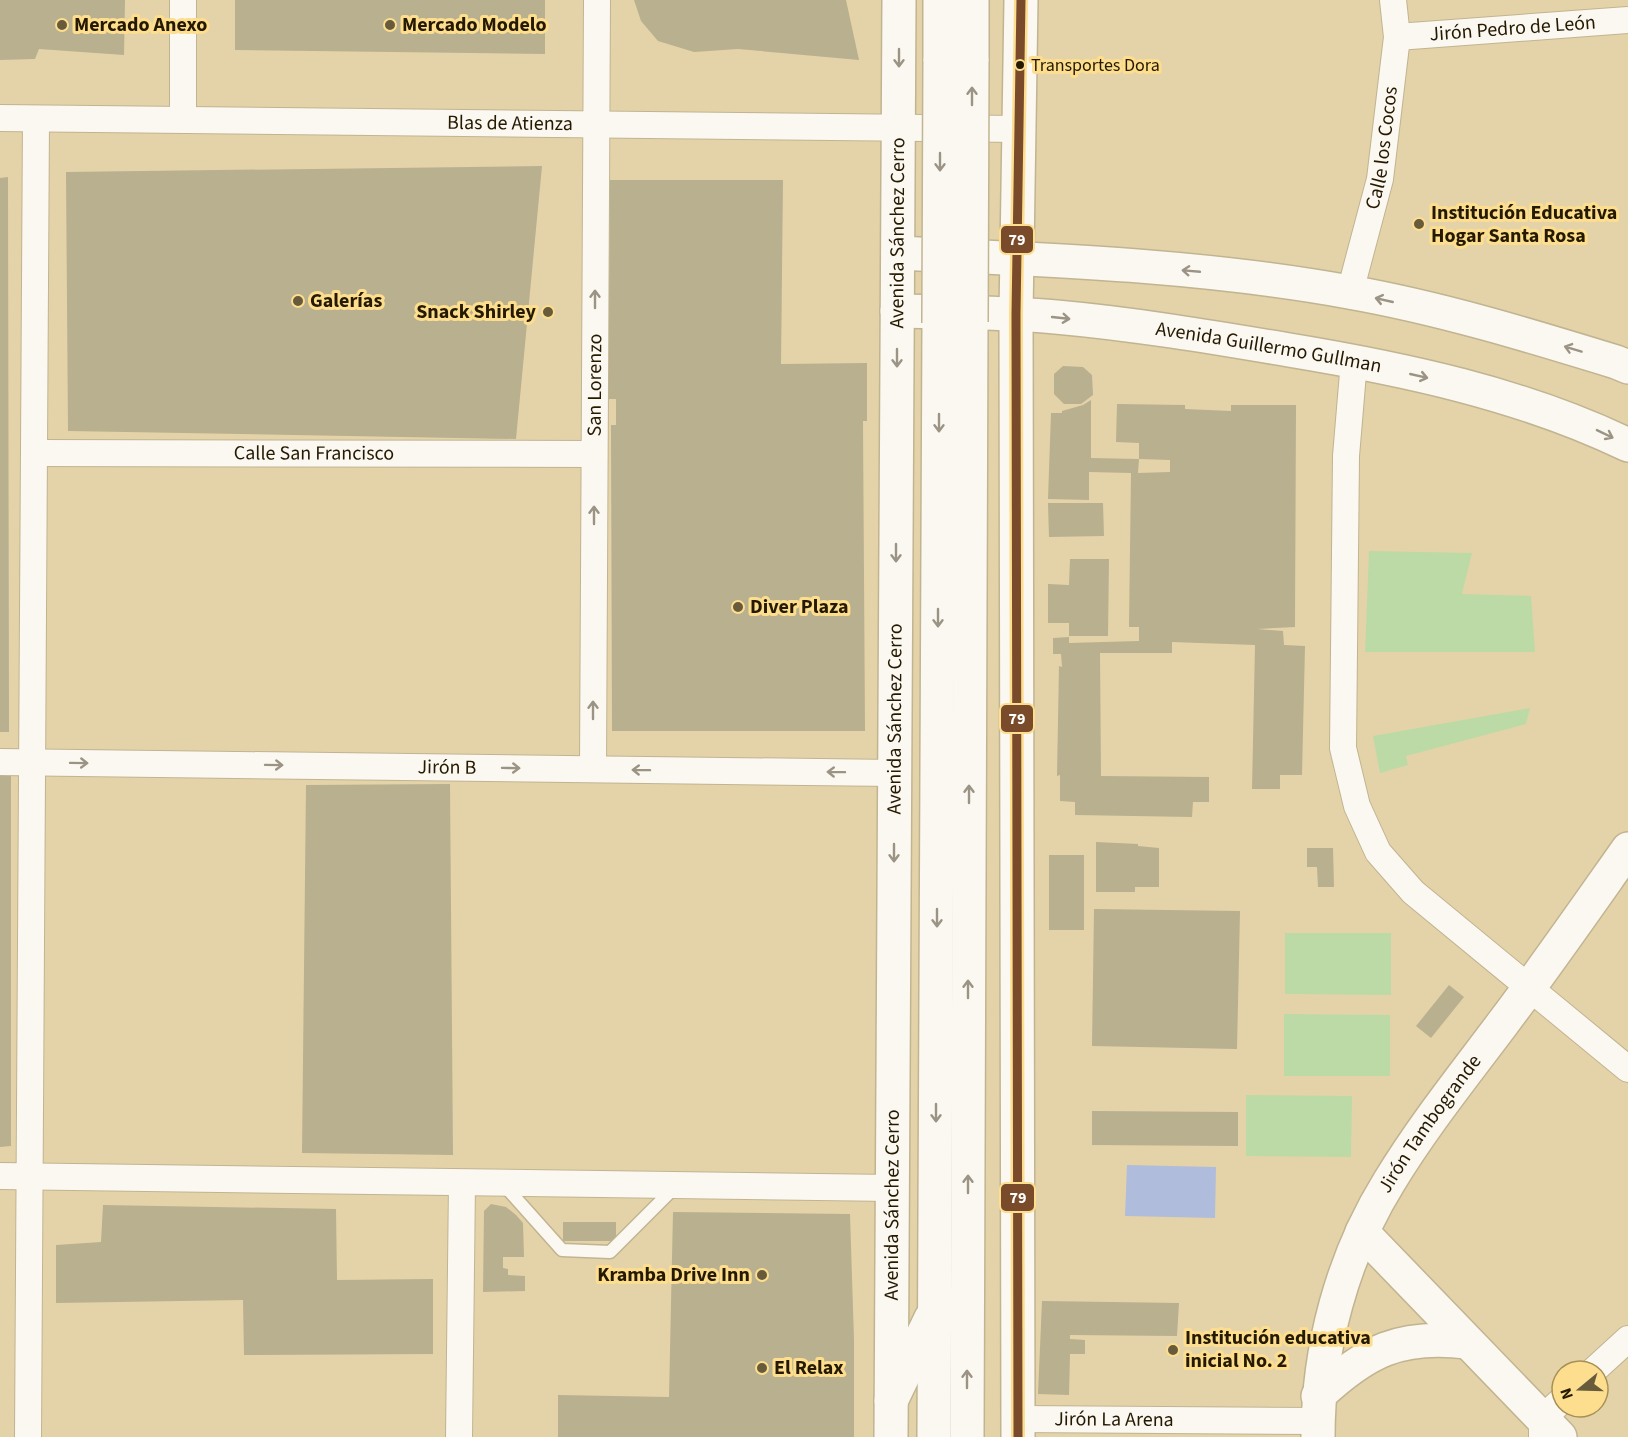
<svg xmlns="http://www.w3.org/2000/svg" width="1628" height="1437" viewBox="0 0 1628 1437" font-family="'Source Sans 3',sans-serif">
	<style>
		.green { fill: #bcdaa6 }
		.water { fill: #b0bcdb }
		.building { fill: #b8b08e }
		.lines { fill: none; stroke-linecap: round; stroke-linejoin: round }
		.lane-casing { stroke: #c1b491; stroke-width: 15 }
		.street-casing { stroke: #c1b491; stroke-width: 28 }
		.secondary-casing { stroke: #c1b491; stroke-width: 36 }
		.primary-casing { stroke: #c1b491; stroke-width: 36 }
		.lane { stroke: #fbf8f2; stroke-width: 12 }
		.street { stroke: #fbf8f2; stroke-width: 26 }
		.secondary { stroke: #fbf8f2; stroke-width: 33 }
		.primary { stroke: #fbf8f2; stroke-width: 33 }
		.primary-bridge-casing { stroke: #c1b491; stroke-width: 36; stroke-linecap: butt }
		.primary-bridge { stroke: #fbf8f2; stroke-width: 33 }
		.bus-1-casing { stroke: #fdde8f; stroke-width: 14 }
		.bus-1 { stroke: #7a4b2a; stroke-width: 9 }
		.oneway { stroke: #9b9485 }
		.poi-dot { fill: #685b3b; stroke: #fdde8f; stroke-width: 2 }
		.bus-dot { fill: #251a00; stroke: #fdde8f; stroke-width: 2 }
		.labels { text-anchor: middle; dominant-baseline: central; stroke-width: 6; stroke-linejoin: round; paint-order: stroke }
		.bus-label { font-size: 18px; fill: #251a00; stroke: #fdde8f; text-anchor: start }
		.poi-label { font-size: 20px; font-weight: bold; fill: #251a00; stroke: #fdde8f; text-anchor: start }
		.street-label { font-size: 20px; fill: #251a00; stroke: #fdde8f }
		.line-badge { stroke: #fdde8f; stroke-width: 2 }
		.badge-label { font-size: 16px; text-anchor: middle; font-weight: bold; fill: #fff }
	</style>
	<rect width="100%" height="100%" fill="#e4d3a8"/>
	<!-- green -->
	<path class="green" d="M1369,551L1472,553L1462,594L1531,596L1535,652H1365Z
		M1530,708L1526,724L1406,756L1408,765L1380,773L1373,736Z
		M1285,933H1391V995L1285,994Z
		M1284,1014L1390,1015V1076H1284Z
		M1246,1095L1352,1096L1351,1157L1246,1156Z"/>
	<!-- water -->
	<path class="water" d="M1127,1165L1216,1167L1215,1218L1125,1216Z"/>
	<!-- building -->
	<path class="building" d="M0,0H125L124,55L39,49L35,59L0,60Z
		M235,0H545V54L235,50Z
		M634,0H846L859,60L738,49L694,52L658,41L641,21Z
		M542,166L516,439L68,431L66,172Z
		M8,177L9,732H0V178Z
		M610,180H783L781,364L867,363V421H863L865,731H612L611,425H616V399H608Z
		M1063,366L1083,367L1092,375L1093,395L1081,404H1064L1054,394V374Z
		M1091,400V458L1139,459L1138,473L1170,472V460L1139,459V443L1116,442L1117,404L1185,405V409L1231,411V405H1296L1295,627L1257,629L1283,631L1284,645L1305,646L1302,775H1280V789H1252L1255,645L1172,642V653H1100L1101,776L1209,777V802H1193L1192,817L1075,815V802L1060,801V775L1057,776L1059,666L1062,667L1061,654H1053V638L1069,637V643L1139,641V627H1129L1131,473L1089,472V500L1048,499L1051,413H1062V411L1083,405Z
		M1048,503H1103L1104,536L1049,537Z
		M1070,559H1109L1108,636H1069V623H1048V584L1069,585Z
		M0,775H11V1146L0,1147Z
		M450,784L453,1155L302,1153L306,785Z
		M1096,842L1138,844V846L1159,848V887H1135V892H1096Z
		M1307,848H1333L1334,887H1318L1317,867H1307Z
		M1049,855H1084V930H1049Z
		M1094,909L1240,911L1237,1049L1092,1046Z
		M1449,985L1464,997L1431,1038L1416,1026Z
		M1092,1111L1238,1112V1146L1092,1145Z
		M491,1204L506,1207L516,1215L523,1223L524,1257H503V1268L508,1269V1275L525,1276V1291L483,1292L484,1211Z
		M103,1205L336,1209L337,1280L433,1279V1354L244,1355L243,1300L56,1303V1245L101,1242Z
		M673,1212L850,1214L854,1340V1437H558V1395L669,1397Z
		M563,1222H616V1241H563Z
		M1042,1301L1179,1303L1177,1336L1070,1335V1339L1085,1340V1354H1070L1069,1395L1038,1394Z"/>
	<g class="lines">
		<defs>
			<path id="lane" d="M504,1185L562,1250L610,1252L676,1186"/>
			<g id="street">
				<path d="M183,0V120"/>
				<path id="s1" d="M1397,37L1628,20"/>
				<path id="s2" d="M0,118L1019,129"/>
				<path id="s3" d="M1350,292L1380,179L1397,37L1393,0"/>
				<path d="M1354,361L1346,456L1343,748L1357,806L1378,852L1413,892L1628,1069"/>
				<path id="s4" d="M34,453L594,454"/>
				<path id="s5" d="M0,762L894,773"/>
				<path id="s6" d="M593,769L597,0"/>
				<path d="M0,1176L892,1188"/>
				<path d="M1593,1371L1628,1339"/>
				<path id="s7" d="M1018,1419L1318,1421"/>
				<path d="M28,1437L36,119"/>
				<path d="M459,1437L462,1183"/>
				<path d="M1542,1437V1419L1562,1400"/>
			</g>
			<g id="secondary">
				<path d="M1362,1232L1560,1437"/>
				<path d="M1318,1396C1366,1351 1400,1334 1467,1342"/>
				<path id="s8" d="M891,1437L899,0"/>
				<path d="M1018,1437L1016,314L1021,0"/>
				<path id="s9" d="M1318,1437C1318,1348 1342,1258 1389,1182C1423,1126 1464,1075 1503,1023C1546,966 1587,907 1628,849"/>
			</g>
			<g id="primary">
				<path d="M940,61V0"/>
				<path d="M972,61V0"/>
				<path d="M898,253C1049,260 1200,265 1349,292C1440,308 1528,335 1616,362L1628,367"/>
				<path id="s10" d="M897,311C950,312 1003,312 1056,317C1134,324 1212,337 1289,350C1404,369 1522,394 1628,445"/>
				<path d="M891,1401L931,1318"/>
				<path d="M934,1437L939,323"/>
				<path d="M967,1437L971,322"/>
			</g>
		</defs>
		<!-- lane casing -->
		<use href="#lane" class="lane-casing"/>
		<!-- street casing -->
		<use href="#street" class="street-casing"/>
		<!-- secondary casing -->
		<use href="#secondary" class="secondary-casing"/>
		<!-- primary casing -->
		<use href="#primary" class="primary-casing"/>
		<!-- lane -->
		<use href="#lane" class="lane"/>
		<!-- street -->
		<use href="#street" class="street"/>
		<!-- secondary -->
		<use href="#secondary" class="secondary"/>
		<!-- primary -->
		<use href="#primary" class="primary"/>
		<defs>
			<path id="primary-bridge" d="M971,322L972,61
				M939,323L940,61"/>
		</defs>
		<!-- primary-bridge casing -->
		<use href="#primary-bridge" class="primary-bridge-casing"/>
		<!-- primary-bridge -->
		<use href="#primary-bridge" class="primary-bridge"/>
		<defs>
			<path id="bus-1" d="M1018,1437L1016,314L1021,0"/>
		</defs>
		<!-- bus-1 casing -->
		<use href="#bus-1" class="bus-1-casing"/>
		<!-- bus-1 -->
		<use href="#bus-1" class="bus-1"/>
	</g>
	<!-- one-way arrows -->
	<defs><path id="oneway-shaft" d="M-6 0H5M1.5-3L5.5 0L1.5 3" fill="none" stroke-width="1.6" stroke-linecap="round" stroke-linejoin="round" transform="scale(1.5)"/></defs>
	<g class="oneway">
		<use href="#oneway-shaft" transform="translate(899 58) rotate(90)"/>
		<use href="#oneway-shaft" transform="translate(972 96) rotate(-90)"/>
		<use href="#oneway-shaft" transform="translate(940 162) rotate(90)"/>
		<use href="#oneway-shaft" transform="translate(1191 271) rotate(-175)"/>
		<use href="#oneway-shaft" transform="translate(595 299) rotate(-90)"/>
		<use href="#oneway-shaft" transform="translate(1384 300) rotate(-167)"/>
		<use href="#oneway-shaft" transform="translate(1061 318) rotate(6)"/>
		<use href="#oneway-shaft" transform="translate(1573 349) rotate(-163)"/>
		<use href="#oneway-shaft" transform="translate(897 358) rotate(90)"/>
		<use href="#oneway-shaft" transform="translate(1419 376) rotate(13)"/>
		<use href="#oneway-shaft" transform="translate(939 423) rotate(90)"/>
		<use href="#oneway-shaft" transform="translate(1605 434) rotate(26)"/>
		<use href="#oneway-shaft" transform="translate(594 515) rotate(-90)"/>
		<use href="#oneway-shaft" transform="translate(896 553) rotate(90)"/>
		<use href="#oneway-shaft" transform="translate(938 618) rotate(90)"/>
		<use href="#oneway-shaft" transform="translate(593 710) rotate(-90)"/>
		<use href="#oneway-shaft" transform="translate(79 763) rotate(1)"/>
		<use href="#oneway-shaft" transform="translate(274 765) rotate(1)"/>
		<use href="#oneway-shaft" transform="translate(511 768) rotate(1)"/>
		<use href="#oneway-shaft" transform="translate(641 770) rotate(-179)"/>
		<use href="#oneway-shaft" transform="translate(836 772) rotate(-179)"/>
		<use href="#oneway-shaft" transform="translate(969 794) rotate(-90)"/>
		<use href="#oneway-shaft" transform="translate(894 853) rotate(90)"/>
		<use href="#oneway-shaft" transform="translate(937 918) rotate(90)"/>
		<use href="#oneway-shaft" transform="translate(968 989) rotate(-90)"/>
		<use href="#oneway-shaft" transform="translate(936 1113) rotate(90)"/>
		<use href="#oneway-shaft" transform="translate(968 1184) rotate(-90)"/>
		<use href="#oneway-shaft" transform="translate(967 1379) rotate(-90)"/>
	</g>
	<!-- markers -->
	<g class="poi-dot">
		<circle cx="62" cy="25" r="6"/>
		<circle cx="390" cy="25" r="6"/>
		<circle cx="1419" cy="224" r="6"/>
		<circle cx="298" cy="301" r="6"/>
		<circle cx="548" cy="312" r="6"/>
		<circle cx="738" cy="607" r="6"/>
		<circle cx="762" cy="1275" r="6"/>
		<circle cx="1173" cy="1350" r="6"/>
		<circle cx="762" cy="1368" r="6"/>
	</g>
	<circle class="bus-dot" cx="1020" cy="65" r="5"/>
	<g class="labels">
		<!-- bus labels -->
		<g class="bus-label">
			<text x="1031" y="65">Transportes Dora</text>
		</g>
		<!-- poi labels -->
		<g class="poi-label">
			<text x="74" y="25">Mercado Anexo</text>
			<text x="402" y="25">Mercado Modelo</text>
			<text x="1431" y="213">Institución Educativa<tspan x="1431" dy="23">Hogar Santa Rosa</tspan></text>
			<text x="310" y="301">Galerías</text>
			<text x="536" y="312" text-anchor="end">Snack Shirley</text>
			<text x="750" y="607">Diver Plaza</text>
			<text x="750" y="1275" text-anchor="end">Kramba Drive Inn</text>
			<text x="1185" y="1338">Institución educativa<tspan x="1185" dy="23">inicial No. 2</tspan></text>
			<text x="774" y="1368">El Relax</text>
		</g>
		<!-- street labels -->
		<g class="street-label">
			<text stroke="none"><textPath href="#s1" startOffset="116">Jirón Pedro de León</textPath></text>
			<text stroke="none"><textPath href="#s2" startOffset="510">Blas de Atienza</textPath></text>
			<text stroke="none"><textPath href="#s3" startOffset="148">Calle los Cocos</textPath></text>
			<text stroke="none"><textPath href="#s8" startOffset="1204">Avenida Sánchez Cerro</textPath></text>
			<text stroke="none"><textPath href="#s10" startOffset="374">Avenida Guillermo Gullman</textPath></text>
			<text stroke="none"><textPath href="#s6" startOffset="384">San Lorenzo</textPath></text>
			<text stroke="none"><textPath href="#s4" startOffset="280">Calle San Francisco</textPath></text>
			<text stroke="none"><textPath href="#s8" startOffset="718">Avenida Sánchez Cerro</textPath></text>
			<text stroke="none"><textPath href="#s5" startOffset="447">Jirón B</textPath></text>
			<text stroke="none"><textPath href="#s9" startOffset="339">Jirón Tambogrande</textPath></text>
			<text stroke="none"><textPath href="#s8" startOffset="232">Avenida Sánchez Cerro</textPath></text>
			<text stroke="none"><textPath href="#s7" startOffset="96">Jirón La Arena</textPath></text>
		</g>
	</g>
	<g class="line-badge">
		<rect x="1000" y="225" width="34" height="29" rx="6" fill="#7a4b2a"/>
		<rect x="1000" y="704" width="34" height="29" rx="6" fill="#7a4b2a"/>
		<rect x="1000" y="1183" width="35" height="29" rx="6" fill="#7a4b2a"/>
	</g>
	<g class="badge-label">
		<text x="1017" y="245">79</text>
		<text x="1017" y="724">79</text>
		<text x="1018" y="1203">79</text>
	</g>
	<!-- north arrow -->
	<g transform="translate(1580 1389) rotate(251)"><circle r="28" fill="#fdde8f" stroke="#a79056" stroke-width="1.5"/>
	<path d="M0-4.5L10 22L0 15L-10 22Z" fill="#685b3b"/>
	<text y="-9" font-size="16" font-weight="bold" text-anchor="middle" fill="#251a00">N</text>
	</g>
</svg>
